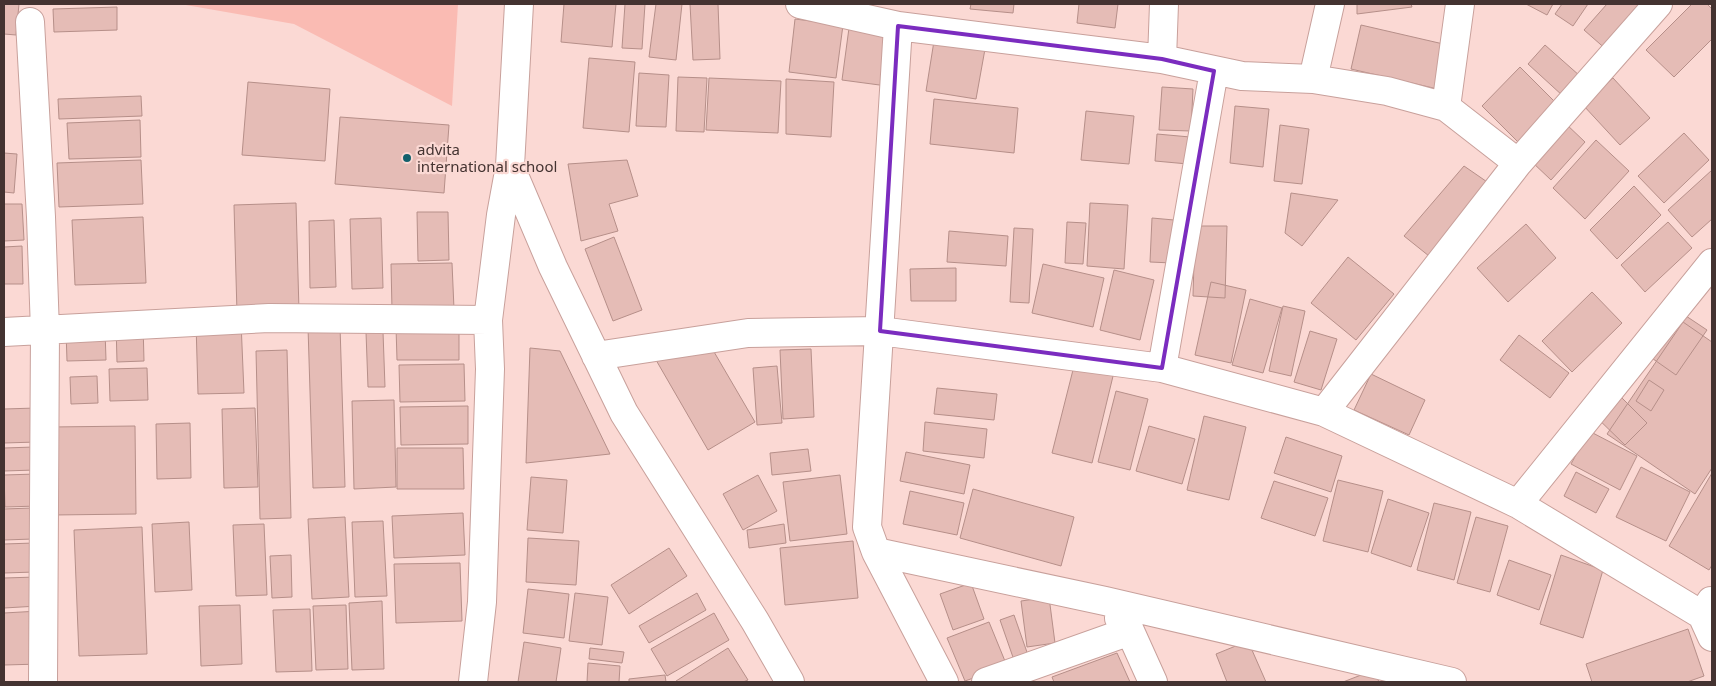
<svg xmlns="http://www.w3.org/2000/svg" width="1716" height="686" viewBox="0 0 1716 686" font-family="'Noto Sans',sans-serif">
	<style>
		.green { fill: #fabbb3 }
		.building { fill: #e5bcb6; stroke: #b68f89 }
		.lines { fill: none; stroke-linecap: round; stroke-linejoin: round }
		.minor-casing { stroke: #c8a09b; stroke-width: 30 }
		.minor { stroke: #fff; stroke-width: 28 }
		.marked { fill: none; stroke: #7b2cbf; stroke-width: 4; stroke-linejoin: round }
		.poi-dot { fill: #13606c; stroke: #fbd9d4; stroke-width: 2 }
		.labels { text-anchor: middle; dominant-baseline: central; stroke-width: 4.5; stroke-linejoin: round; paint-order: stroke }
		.poi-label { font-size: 15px; fill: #443331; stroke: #fbd9d4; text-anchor: start }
	</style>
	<rect width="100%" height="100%" fill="#fbd9d4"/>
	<!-- green -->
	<path class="green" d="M180,4H458L452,106L294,24Z"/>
	<!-- building -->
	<path class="building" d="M4,4H19L16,35L4,34Z
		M564,4H616L612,47L561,42Z
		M625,4H645L642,49L622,48Z
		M656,4H682L676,60L649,57Z
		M690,4H718L720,59L693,60Z
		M971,4H1014L1013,13L970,9Z
		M1079,4H1118L1115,28L1077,23Z
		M1357,4H1411L1412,7L1357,14Z
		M1526,4H1553L1547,15Z
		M1562,4H1588L1573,26L1555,14Z
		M1607,4H1641L1608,51L1584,30Z
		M1692,4H1707L1712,9V39L1674,77L1646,50Z
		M117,7V30L54,32L53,9Z
		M795,19L843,25L836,78L789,72Z
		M1361,25L1452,46L1442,90L1351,69Z
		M849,28L894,35L887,86L842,80Z
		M934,41L985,49L976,99L926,91Z
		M1545,45L1580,76L1563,96L1528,64Z
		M589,58L635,62L629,132L583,128Z
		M1520,67L1557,104L1519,143L1482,106Z
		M639,73L669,75L666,127L636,126Z
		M678,77L707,78L704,132L676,131Z
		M709,78L781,81L778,133L706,130Z
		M1613,78L1650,118L1620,145L1583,105Z
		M786,79L834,82L831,137L786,134Z
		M248,82L330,89L325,161L242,155Z
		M1162,87L1193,89L1191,131L1159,130Z
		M141,96L142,116L59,119L58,99Z
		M934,99L1018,108L1014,153L930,144Z
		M1235,106L1269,109L1263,167L1230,163Z
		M1086,111L1134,116L1129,164L1081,160Z
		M340,117L449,125L444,193L335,184Z
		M140,120L141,157L69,159L67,123Z
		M1565,123L1585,142L1551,180L1531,161Z
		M1280,125L1309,129L1302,184L1274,181Z
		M1684,133L1709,160L1664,203L1638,176Z
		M1157,134L1190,137L1188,164L1155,161Z
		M1596,140L1629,171L1585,219L1553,188Z
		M4,153L17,154L14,193L4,192Z
		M141,160L143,204L59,207L57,163Z
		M627,160L638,196L609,204L618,231L581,241L568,164Z
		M1464,166L1493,186L1429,256L1404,236Z
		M1712,170V219L1692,237L1668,210Z
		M1634,186L1661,215L1617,259L1590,230Z
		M1291,193L1338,200L1302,246L1285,233Z
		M296,203L299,311L237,313L234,205Z
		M1090,203L1128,205L1124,269L1087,266Z
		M4,204H22L24,240L4,241Z
		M417,212H448L449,260L418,261Z
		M143,217L146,283L75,285L72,220Z
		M381,218L383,288L352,289L350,219Z
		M1152,218L1174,220L1172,263L1150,262Z
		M334,220L336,287L310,288L309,221Z
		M1067,222L1086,223L1083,264L1065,263Z
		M1668,222L1692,248L1645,292L1621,265Z
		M1526,224L1556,258L1508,302L1477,268Z
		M1195,226H1227L1225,298L1193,296Z
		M1014,228L1033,229L1029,303L1010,302Z
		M949,231L1008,236L1006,266L947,262Z
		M614,237L642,310L613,321L585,249Z
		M22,246L23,284H4V247Z
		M1348,257L1394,294L1356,340L1311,303Z
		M452,263L454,309L392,310L391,264Z
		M1043,264L1104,278L1093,327L1032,313Z
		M956,268V301H911L910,269Z
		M1114,270L1154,280L1140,340L1100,330Z
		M1211,282L1246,290L1231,363L1195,355Z
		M1592,292L1622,323L1572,372L1542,341Z
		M1250,299L1282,308L1263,373L1232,365Z
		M1283,306L1305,311L1291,376L1269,371Z
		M1677,310L1707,330L1676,375L1646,354Z
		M241,322L244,393L198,394L196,323Z
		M1683,322L1712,342V468L1695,494L1607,434Z
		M143,324L144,361L117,362L116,325Z
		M340,326L345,487L313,488L308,327Z
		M459,326V360H397L396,327Z
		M105,330L106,360L67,361L66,331Z
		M1310,331L1337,339L1321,390L1294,382Z
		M366,332H383L385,387H368Z
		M703,333L755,422L708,450L656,360Z
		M1519,335L1569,373L1550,398L1500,360Z
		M530,348L560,351L610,454L526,463Z
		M811,349L814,417L783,419L780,350Z
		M287,350L291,518L260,519L256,351Z
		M1075,362L1114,372L1092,463L1052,453Z
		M464,364L465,401L400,402L399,365Z
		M777,366L782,423L757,425L753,368Z
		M147,368L148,400L110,401L109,369Z
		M1371,374L1425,400L1409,435L1354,410Z
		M97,376L98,403L71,404L70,377Z
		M1649,380L1664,390L1651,411L1636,401Z
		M937,388L997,394L994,420L934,414Z
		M1613,389L1647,423L1625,445L1591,412Z
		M1116,391L1148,399L1130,470L1098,462Z
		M394,400L396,487L354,489L352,401Z
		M468,406V444L401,445L400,407Z
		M36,408L37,442L4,443V409Z
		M255,408L258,487L224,488L222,409Z
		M1204,416L1246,427L1229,500L1187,490Z
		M925,422L987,429L984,458L923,451Z
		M190,423L191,478L157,479L156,424Z
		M135,426L136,514L53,515L51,427Z
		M1149,426L1195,439L1182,484L1136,471Z
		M1589,431L1637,456L1620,490L1571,464Z
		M1286,437L1342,456L1331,492L1274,473Z
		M34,447L35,470L4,471V448Z
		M397,448H463L464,489H397Z
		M808,449L811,471L772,475L770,453Z
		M906,452L970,465L964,494L900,481Z
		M1641,467L1690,492L1666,541L1616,517Z
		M1576,472L1609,489L1596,513L1564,496Z
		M1712,473V565L1709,570L1669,546Z
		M36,474L38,506L5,507L4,475Z
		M758,475L777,511L743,530L723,494Z
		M840,475L847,534L790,541L783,482Z
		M531,477L567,480L563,533L527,530Z
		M1338,480L1383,491L1368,552L1323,541Z
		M1274,481L1328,498L1315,536L1261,518Z
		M973,489L1074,517L1061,566L960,538Z
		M910,491L964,503L957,535L903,524Z
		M1388,499L1429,513L1411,567L1371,553Z
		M1434,503L1471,512L1454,580L1417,570Z
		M32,508L33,539L4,540V509Z
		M463,513L465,555L394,558L392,516Z
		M345,517L349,597L312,599L308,519Z
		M1476,517L1508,526L1490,592L1457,583Z
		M383,521L387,596L355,597L352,522Z
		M189,522L192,590L155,592L152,524Z
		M264,524L267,595L236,596L233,525Z
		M784,524L786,543L749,548L747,530Z
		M142,527L147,654L79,656L74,530Z
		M528,538L579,541L576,585L526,582Z
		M853,541L858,598L785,605L780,548Z
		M34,543L35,572L4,573V544Z
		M669,548L687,576L629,614L611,585Z
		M291,555L292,597L272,598L270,556Z
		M1561,555L1603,570L1583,638L1540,624Z
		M1509,560L1551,575L1539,610L1497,595Z
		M460,563L462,621L396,623L394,564Z
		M36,577L38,606L4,608V578Z
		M971,583L984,619L953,630L940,594Z
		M528,589L569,594L564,638L523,633Z
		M575,593L608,597L602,645L569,641Z
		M697,593L706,610L649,643L639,626Z
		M1049,597L1055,643L1027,647L1021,601Z
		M382,601L384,669L352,670L349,603Z
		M240,605L242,664L201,666L199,606Z
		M346,605L348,669L316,670L313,606Z
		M310,609L312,671L276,672L273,610Z
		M39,611L41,664L4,665V613Z
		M714,613L729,640L667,676L651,649Z
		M1014,615L1029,658L1015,663L1000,620Z
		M989,622L1007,666L965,681L947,638Z
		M1688,629L1704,676L1687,682H1592L1586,664Z
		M1248,641L1266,682H1227L1216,654Z
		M524,642L561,648L556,682H518Z
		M590,648L624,652L622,663L589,659Z
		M728,648L748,680L743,682H677L676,681Z
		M1117,653L1130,682H1054L1052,677Z
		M588,663L620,666L619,682H587Z
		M1374,670L1379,682H1343Z
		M665,675L666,682H629V679Z"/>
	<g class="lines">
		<defs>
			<path id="minor" d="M800,4L898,26L1162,59
				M1164,4L1162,59L1242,76L1313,79L1387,91L1446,107L1518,163L1658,4
				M30,22L41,217L45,331L43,682
				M898,26L867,527L876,552L1105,601L1452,682
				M1214,71L1162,368L1324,412L1518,504
				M1313,79L1330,4
				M1446,107L1460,4
				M510,166L553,267L624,413L755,621L790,682
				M4,332L269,318L488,320
				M596,356L748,333L880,331L1162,368
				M1324,412L1518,163
				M876,552L944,682
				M1711,601L1702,615L1712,637
				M1702,615L1518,504L1712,263
				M1119,618L1130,631L1153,682
				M473,682L482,602L490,369L488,320L501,215L510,166L519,4
				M986,682L1130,631"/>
		</defs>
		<!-- minor casing -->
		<use href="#minor" class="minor-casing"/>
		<!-- minor -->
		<use href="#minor" class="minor"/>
	</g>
	<!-- marked area -->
	<path class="marked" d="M898,26L1162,59L1214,71L1162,368L880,331Z"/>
	<!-- markers -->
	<circle class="poi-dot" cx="407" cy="158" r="5"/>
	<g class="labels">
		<!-- poi labels -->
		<g class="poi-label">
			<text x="417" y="149">advita<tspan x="417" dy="17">international school</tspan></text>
		</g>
	</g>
	<!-- border -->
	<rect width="1716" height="686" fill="none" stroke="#443331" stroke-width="10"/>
</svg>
